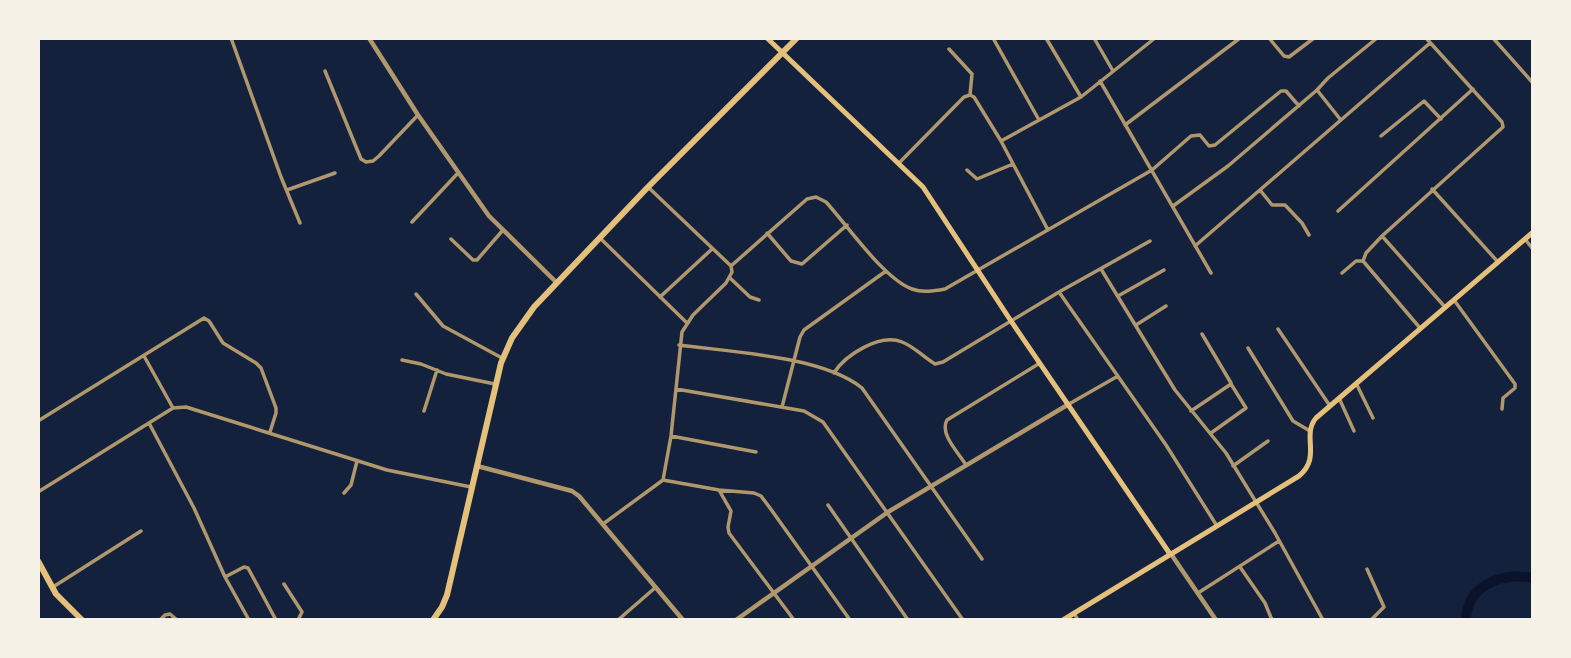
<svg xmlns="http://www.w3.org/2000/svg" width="1571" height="658" viewBox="0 0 1571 658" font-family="'PT Serif',serif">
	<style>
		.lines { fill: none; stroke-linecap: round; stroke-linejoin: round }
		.river { stroke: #0b132b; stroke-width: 10 }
		.minor { stroke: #b1986c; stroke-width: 3.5 }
		.tertiary { stroke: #b1986c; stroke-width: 4.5 }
		.secondary { stroke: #e5c07b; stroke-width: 5 }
		.primary { stroke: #e5c07b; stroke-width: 6 }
	</style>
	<rect width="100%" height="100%" fill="#14213d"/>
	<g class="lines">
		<!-- river -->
		<path class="river" d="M1466,620C1467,585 1502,572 1532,578"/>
		<!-- minor -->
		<path class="minor" d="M231,38L281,177L300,223
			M993,38L1039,120
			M1046,38L1081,97
			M1094,38L1113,71
			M1269,38L1284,56L1289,57L1314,38
			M1493,38L1532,82
			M949,49L972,74L970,95
			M325,71L361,159L366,162L373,161L379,156L418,115
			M1100,81L1211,273
			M1317,90L1328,78L1377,38
			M1125,125L1240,38
			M1381,136L1424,101L1441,119
			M1001,141L1081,97L1155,38
			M899,163L964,97L970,95L974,97L1001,141L1048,230
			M967,170L977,179L1013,164
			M648,187L731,266L732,272L726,283L693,315L682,332L671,436L663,480
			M1432,189L1498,262
			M287,190L335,173
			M1260,190L1272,205H1285L1302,223L1309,235
			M1173,206L1228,166L1317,90L1340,119
			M1338,211L1473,89
			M412,222L458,173
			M767,233L791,261L802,264L847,225
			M1382,236L1445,307
			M451,239L473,260H477L503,230
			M601,239L687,323
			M1525,239L1532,248
			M1195,246L1430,43
			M1363,261L1366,253L1382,236L1503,127L1502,122L1426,38
			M731,266L807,199L816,197L826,202C847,225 884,279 912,289C923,293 934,291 945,289L1152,170L1191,136L1200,135L1209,146L1215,145L1281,91H1286L1299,106
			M1101,269L1175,390L1226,453L1275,533L1323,620
			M1342,273L1356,261H1363L1420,328
			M730,278L750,297L759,300
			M1059,292L1166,445L1217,526
			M416,294L443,326L502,358
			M1118,296L1164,270
			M660,297L712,249
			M1454,300L1515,384V388L1503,398L1502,409
			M1136,325L1166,306
			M1278,329L1330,406
			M1202,334L1231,383
			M679,345C731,352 822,356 862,388L982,559
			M1248,348L1293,421L1310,431
			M144,356L173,408
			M402,360L421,364L446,374L495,384
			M834,373C845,355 880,333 902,342C915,347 923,357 935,364L943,362L1059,292L1150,241
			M1356,383L1373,418
			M676,389L804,411L823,422L963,620
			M1339,398L1354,431
			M1069,404L1118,376
			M782,407L800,337L804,330L886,271
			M424,411L437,370
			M1191,411L1231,384L1246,408L1211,433
			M38,421L204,318L209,321L223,343L256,363L261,368L276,408V413L270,432
			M149,423L194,508L225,577L249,620
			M671,436L756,452
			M966,465C959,453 939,434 947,420L1040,363
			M1233,466L1268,441
			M719,490L731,511L728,527L729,533L794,620
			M38,492L173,408L186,407L387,470L471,487
			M344,493L351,485L357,461
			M828,505L908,620
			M603,524L663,480L719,490L754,493L761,496L770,508L850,620
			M1240,567L1265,603L1272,620
			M1367,569L1384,607L1371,620
			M225,577L244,567L248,568L276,620
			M284,584L302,612L298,620
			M53,587L141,531
			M1198,593L1279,541
			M1074,613L1078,620
			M160,620L165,615L170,614L177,620
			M618,620L656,587"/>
		<!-- tertiary -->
		<path class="tertiary" d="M369,38L418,115L489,216L557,283
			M477,466L572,491L579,496L683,620
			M1171,554L1216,620
			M736,620L888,512L1069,404"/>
		<!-- secondary -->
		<path class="secondary" d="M767,38L923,187L1011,321L1170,554
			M1063,620L1299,476C1322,457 1301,436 1316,418L1532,233"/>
		<!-- primary -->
		<path class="primary" d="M38,561L56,594L82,620
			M433,620L442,607L447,595L501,363L512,338L534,307L648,187L797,38"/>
	</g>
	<!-- border -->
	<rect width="1571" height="658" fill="none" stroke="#f6f1e7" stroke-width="80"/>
</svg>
